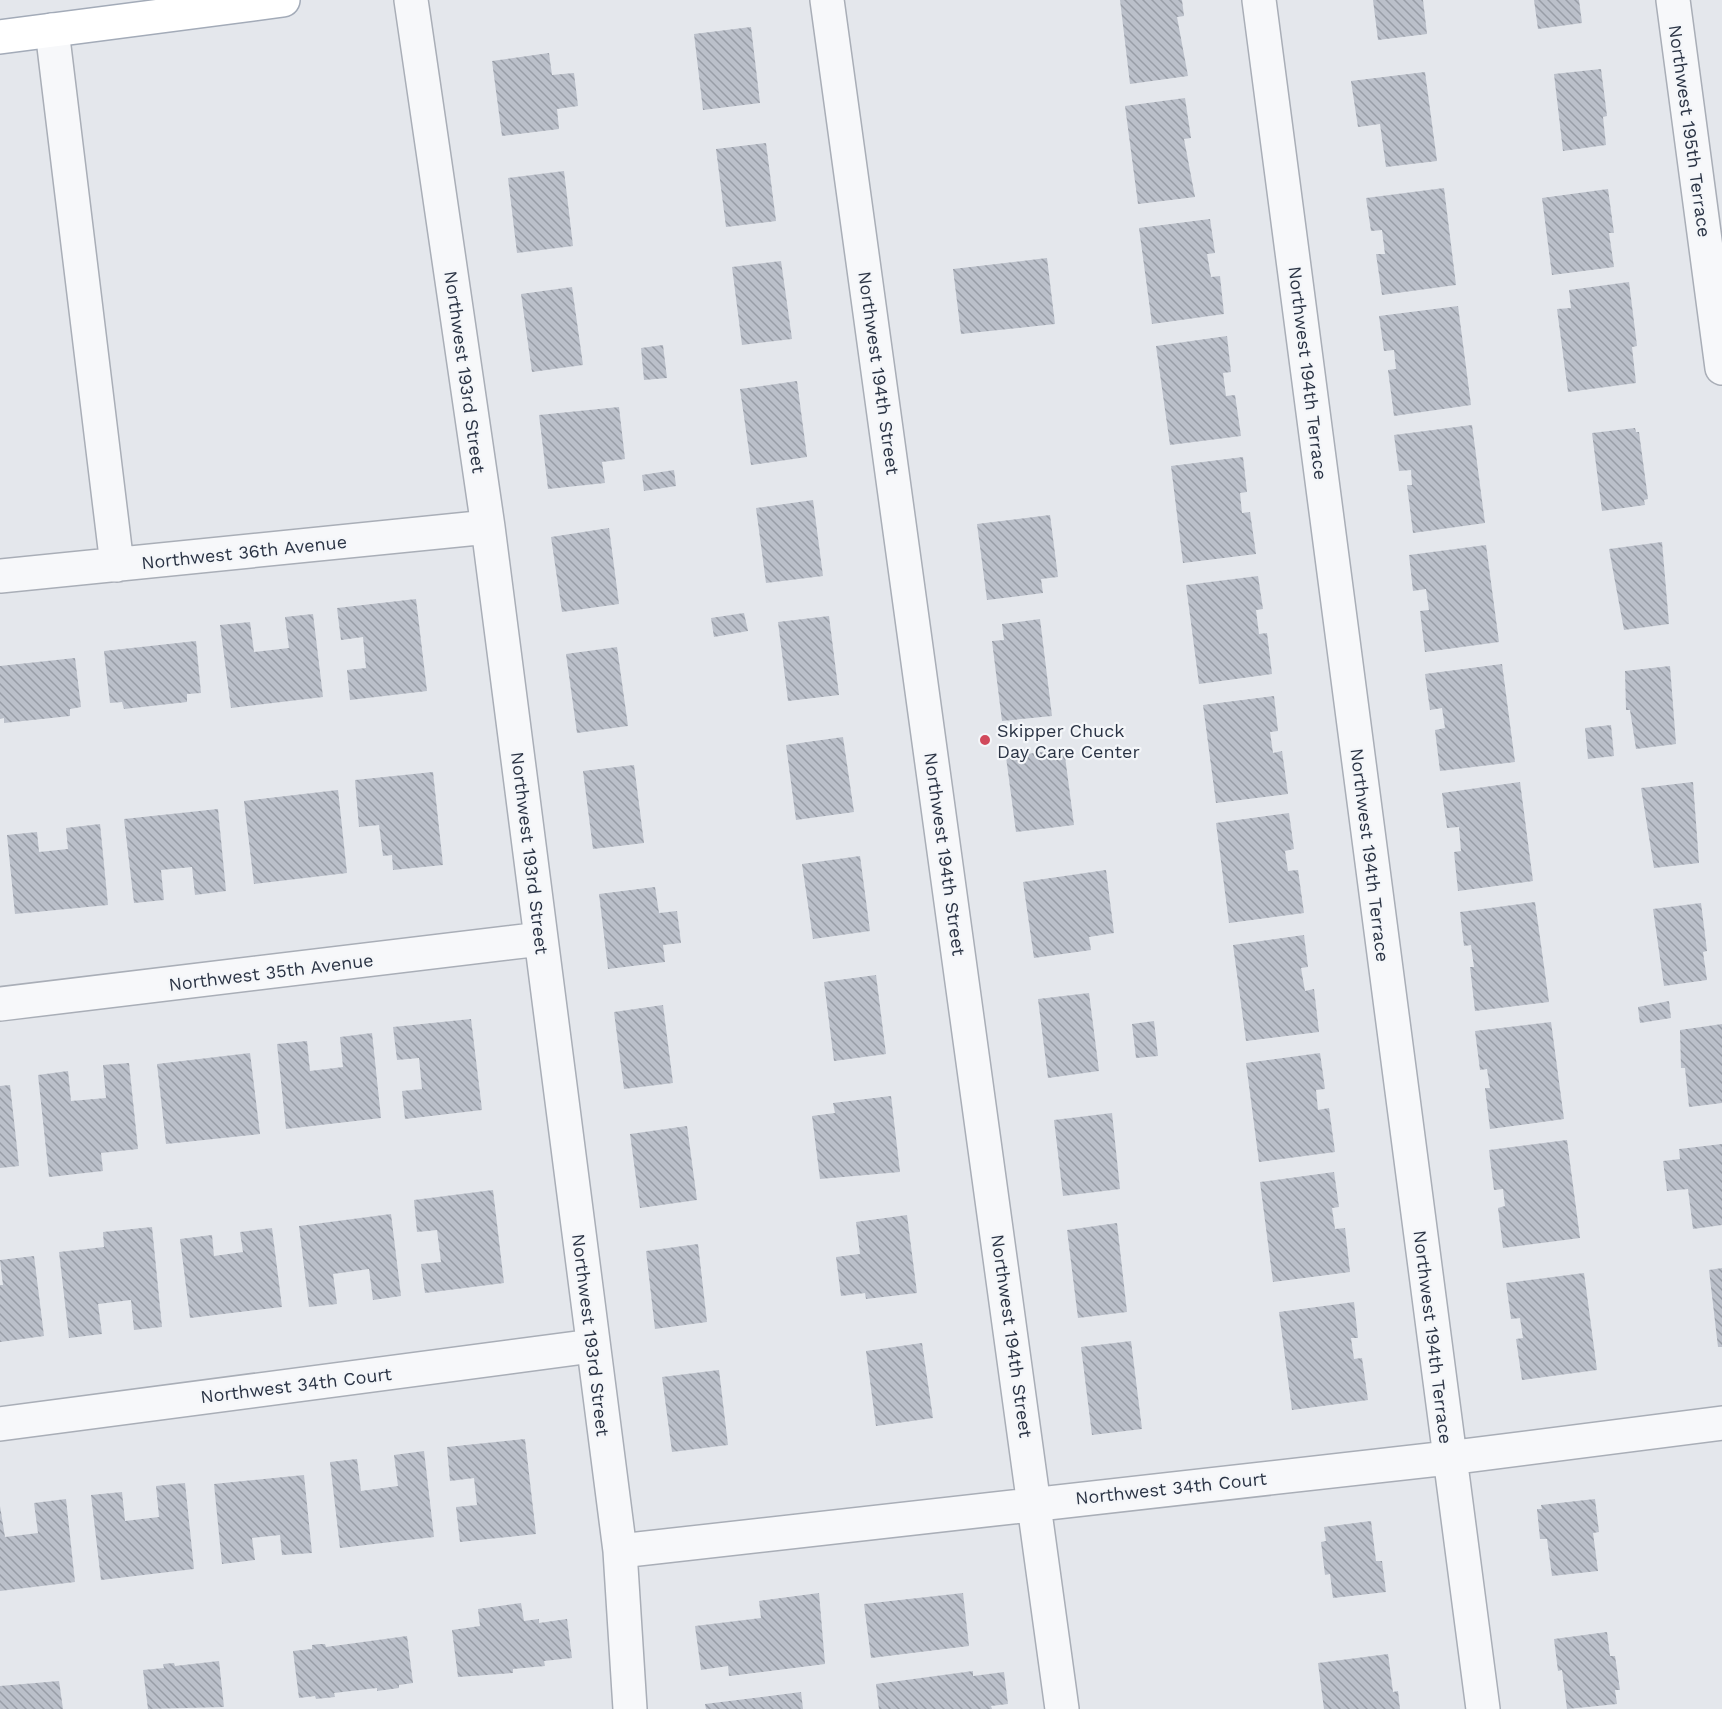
<svg xmlns="http://www.w3.org/2000/svg" width="1722" height="1709" viewBox="0 0 1722 1709" font-family="'Work Sans',sans-serif">
	<style>
		.building { fill: url(#building-back-hatch) }
		.lines { fill: none; stroke-linecap: round; stroke-linejoin: round }
		.minor-casing { stroke: #a9aeb7; stroke-width: 36 }
		.major-casing { stroke: #a3abb8; stroke-width: 36 }
		.minor { stroke: #f7f8fa; stroke-width: 33 }
		.major { stroke: #fff; stroke-width: 33 }
		.poi-dot { fill: #d1495b; stroke: #f4f6f9; stroke-width: 2 }
		.labels { text-anchor: middle; dominant-baseline: central; stroke-width: 4.5; stroke-linejoin: round; paint-order: stroke }
		.street-label { font-size: 18px; fill: #2b3445; stroke: #f4f6f9 }
		.poi-label { font-size: 18px; fill: #2b3445; stroke: #f4f6f9; text-anchor: start }
	</style>
	<defs>
		<pattern id="building-back-hatch" width="6" height="6" patternUnits="userSpaceOnUse" patternTransform="scale(1.5)"><rect width="6" height="6" fill="#bbc0ca"/><path d="M-1 5l2 2M0 0l6 6M5-1l2 2" fill="none" stroke="#989da6"/></pattern>
	</defs>
	<rect width="100%" height="100%" fill="#e4e7ec"/>
	<!-- building -->
	<path class="building" d="M1120,0H1182L1184,16L1177,17L1188,76L1130,84Z
		M1373,0H1423L1427,34L1378,40Z
		M1534,0H1579L1582,23L1538,29Z
		M751,27L760,103L703,110L694,34Z
		M549,53L552,75L574,73L578,106L557,109L559,129L502,136L492,61Z
		M1601,69L1607,116L1603,117L1606,145L1563,151L1554,74Z
		M1425,72L1437,161L1386,167L1380,124L1358,127L1351,81Z
		M1185,98L1191,138L1184,139L1195,197L1138,204L1125,106Z
		M766,143L776,221L726,227L716,149Z
		M564,171L573,246L517,253L508,178Z
		M1444,188L1456,285L1382,295L1376,254H1385L1382,230L1371,231L1366,198Z
		M1608,189L1614,233H1609L1614,267L1552,275L1542,198Z
		M1210,219L1215,253L1207,254L1211,277L1220,276L1224,314L1152,324L1139,228Z
		M1047,258L1055,324L961,334L953,269Z
		M781,261L792,339L742,345L732,267Z
		M1629,282L1637,346L1632,347L1636,383L1568,392L1557,309L1571,308L1569,290Z
		M572,287L583,365L532,372L521,294Z
		M1458,306L1471,405L1394,416L1388,370L1396,369L1394,350L1384,351L1379,316Z
		M1227,336L1231,372L1223,373L1226,396L1235,395L1241,436L1170,445L1156,346Z
		M663,345L667,378L644,380L641,348Z
		M797,381L807,457L751,465L740,389Z
		M619,407L625,459L602,462L605,483L548,489L539,415Z
		M1472,425L1485,523L1413,533L1407,485H1412L1411,470L1399,471L1394,435Z
		M1635,428L1636,432H1639L1648,499L1644,500L1645,505L1602,511L1592,433Z
		M1243,457L1247,492L1240,493L1242,513L1250,512L1256,554L1183,563L1171,466Z
		M674,470L676,486L644,491L642,475Z
		M813,500L823,576L766,583L756,508Z
		M1050,515L1058,577L1041,579L1043,593L987,600L977,524Z
		M609,528L619,604L562,612L551,537Z
		M1662,542L1669,624L1624,630L1609,549Z
		M1486,545L1499,642L1425,652L1420,611L1429,610L1426,589L1413,591L1409,555Z
		M1258,576L1263,609L1256,610L1259,634L1267,633L1272,674L1199,684L1186,585Z
		M416,599L427,691L350,700L347,670L366,668L363,637L341,640L337,608Z
		M744,613L748,631L714,637L711,618Z
		M313,614L323,697L231,708L220,625L250,622L254,652L289,648L285,617Z
		M829,616L839,695L788,701L778,622Z
		M1040,619L1052,716L1002,721L992,641L1004,640L1002,624Z
		M196,641L201,693L187,694V702L124,709L122,702L110,703L104,651Z
		M617,647L628,726L577,733L566,654Z
		M75,658L81,707L70,709V716L4,723V718L0,719V666Z
		M1502,664L1515,762L1440,771L1435,730L1445,728L1442,708L1430,710L1425,674Z
		M1670,666L1676,744L1636,749L1630,710H1626L1625,671Z
		M1274,696L1278,731L1270,732L1273,753L1282,751L1288,794L1216,803L1203,705Z
		M1611,725L1614,756L1588,759L1585,728Z
		M843,737L854,812L796,820L786,745Z
		M1064,749L1074,825L1016,832L1006,757Z
		M634,765L644,843L593,849L583,771Z
		M433,772L443,865L393,870L392,855L383,856L379,825L359,827L355,780Z
		M1520,782L1533,881L1458,891L1454,852L1461,851L1459,827L1447,828L1442,793Z
		M1693,782L1699,863L1654,868L1641,788Z
		M338,790L347,873L254,884L244,801Z
		M218,809L226,891L195,895L192,867L161,870L164,900L134,903L124,819Z
		M1289,813L1294,849L1285,851L1288,871L1298,870L1304,913L1229,923L1216,823Z
		M100,824L108,905L15,914L7,835L37,832L39,852L68,849L66,828Z
		M860,856L870,931L813,939L802,864Z
		M1106,870L1114,933L1089,937L1091,950L1034,958L1023,882Z
		M655,887L659,913L677,911L681,943L663,945L665,962L608,969L599,894Z
		M1535,902L1549,1002L1475,1011L1470,967H1474L1471,945L1464,946L1460,912Z
		M1701,903L1707,951L1703,952L1707,980L1664,986L1653,909Z
		M1304,935L1308,967L1301,968L1305,991L1314,989L1319,1032L1246,1041L1233,945Z
		M876,975L886,1054L834,1061L824,982Z
		M1089,993L1099,1071L1048,1078L1038,999Z
		M1669,1001L1671,1018L1640,1023L1638,1007Z
		M663,1005L673,1083L624,1089L614,1012Z
		M471,1019L482,1110L405,1119L402,1091L422,1089L419,1058L397,1060L393,1027Z
		M1154,1021L1158,1056L1136,1058L1132,1024Z
		M1551,1022L1564,1119L1490,1129L1485,1088H1490L1487,1069L1480,1070L1475,1031Z
		M1722,1024V1103L1689,1107L1685,1068H1681L1680,1030Z
		M372,1033L381,1118L286,1129L277,1044L307,1041L310,1071L343,1067L340,1037Z
		M250,1053L260,1134L166,1144L157,1064Z
		M1320,1053L1325,1089L1316,1090L1318,1110L1329,1108L1335,1152L1259,1162L1246,1063Z
		M129,1063L138,1149L101,1153L103,1171L49,1177L38,1075L68,1071L71,1101L106,1098L103,1065Z
		M10,1085L19,1166L0,1168V1086Z
		M891,1096L900,1172L820,1179L812,1116L835,1113L833,1103Z
		M1112,1113L1120,1189L1063,1196L1054,1120Z
		M687,1126L697,1200L640,1208L630,1134Z
		M1567,1140L1580,1238L1503,1248L1498,1208L1505,1206L1503,1189L1494,1190L1489,1150Z
		M1722,1144V1225L1693,1229L1688,1189L1667,1191L1663,1161L1680,1159L1679,1149Z
		M1334,1172L1339,1207L1332,1208L1335,1229L1345,1228L1350,1272L1273,1282L1260,1182Z
		M493,1190L504,1283L425,1293L421,1264L441,1262L437,1230L417,1232L414,1200Z
		M391,1214L401,1296L373,1300L369,1269L333,1274L337,1304L309,1307L299,1226Z
		M907,1215L917,1293L866,1299L865,1293L841,1296L836,1257L860,1254L856,1222Z
		M1117,1223L1127,1312L1078,1318L1067,1230Z
		M152,1227L162,1327L134,1330L131,1300L98,1304L102,1334L69,1338L59,1252L104,1247L103,1232Z
		M272,1228L282,1307L190,1318L180,1239L212,1235L214,1256L243,1252L240,1232Z
		M698,1244L707,1322L655,1329L646,1251Z
		M34,1256L44,1336L0,1342V1285H3L0,1260Z
		M1722,1268V1347H1718L1709,1270Z
		M1584,1273L1597,1370L1522,1380L1516,1339L1523,1338L1520,1318L1511,1319L1506,1283Z
		M1354,1302L1358,1338H1351L1354,1359L1362,1358L1368,1400L1292,1410L1279,1312Z
		M1131,1341L1142,1429L1092,1435L1081,1347Z
		M922,1343L933,1418L876,1426L866,1351Z
		M719,1370L728,1445L672,1452L662,1377Z
		M525,1439L536,1534L460,1542L456,1507L477,1505L474,1478L450,1481L447,1447Z
		M424,1451L434,1537L340,1548L330,1462L357,1459L361,1491L398,1486L394,1455Z
		M304,1475L312,1553L282,1555L280,1535L252,1538L255,1560L222,1564L214,1484Z
		M185,1483L194,1569L101,1580L91,1495L122,1492L125,1521L159,1517L156,1486Z
		M66,1499L75,1582L0,1591V1506L5,1537L38,1533L34,1503Z
		M1595,1499L1599,1532L1593,1533L1598,1571L1552,1576L1547,1539H1540L1537,1509H1542L1541,1505Z
		M1371,1521L1376,1561H1382L1386,1592L1333,1598L1330,1574L1325,1575L1321,1542L1326,1541L1324,1527Z
		M819,1593L825,1664L729,1676L728,1666L701,1670L695,1626L761,1618L759,1601Z
		M963,1593L969,1646L871,1658L864,1604Z
		M521,1603L524,1621L539,1619V1623L567,1619L572,1658L544,1661L545,1666L513,1669V1673L458,1677L452,1630L480,1626L478,1609Z
		M1607,1632L1610,1656H1615L1620,1690H1615L1617,1704L1567,1709L1562,1670L1558,1671L1554,1639Z
		M407,1636L413,1683L399,1685V1688L377,1691V1688L334,1693L335,1697L316,1699L315,1696L299,1698L293,1651L312,1649V1645L319,1644H325L326,1647Z
		M1388,1654L1393,1692L1398,1691L1400,1709H1324L1318,1663Z
		M219,1661L224,1707L148,1709L143,1670L164,1668L163,1664L174,1663L175,1666Z
		M973,1671V1676L1004,1672L1008,1704L991,1706L992,1709H879L876,1684Z
		M59,1681L63,1709H0V1686Z
		M801,1692L803,1709H706L705,1704Z"/>
	<g class="lines">
		<defs>
			<path id="minor" d="M411,0L488,527L620,1551L630,1709
				M827,0L1062,1709
				M1259,0L1483,1709
				M1673,0L1722,368
				M52,30L117,565
				M0,576L488,527
				M0,1004L541,939
				M0,1424L592,1346
				M620,1551L1448,1458L1722,1423"/>
			<path id="major" d="M0,37L283,0"/>
		</defs>
		<!-- minor casing -->
		<use href="#minor" class="minor-casing"/>
		<!-- major casing -->
		<use href="#major" class="major-casing"/>
		<!-- minor -->
		<use href="#minor" class="minor"/>
		<!-- major -->
		<use href="#major" class="major"/>
	</g>
	<!-- markers -->
	<circle class="poi-dot" cx="985" cy="740" r="6"/>
	<g class="labels">
		<!-- street labels -->
		<g class="street-label">
			<text transform="translate(1690 131) rotate(82)">Northwest 195th Terrace</text>
			<text transform="translate(465 372) rotate(82)">Northwest 193rd Street</text>
			<text transform="translate(879 373) rotate(82)">Northwest 194th Street</text>
			<text transform="translate(1308 373) rotate(83)">Northwest 194th Terrace</text>
			<text transform="translate(244 552) rotate(-6)">Northwest 36th Avenue</text>
			<text transform="translate(530 853) rotate(83)">Northwest 193rd Street</text>
			<text transform="translate(945 854) rotate(82)">Northwest 194th Street</text>
			<text transform="translate(1370 855) rotate(83)">Northwest 194th Terrace</text>
			<text transform="translate(271 972) rotate(-7)">Northwest 35th Avenue</text>
			<text transform="translate(591 1335) rotate(83)">Northwest 193rd Street</text>
			<text transform="translate(1012 1336) rotate(82)">Northwest 194th Street</text>
			<text transform="translate(1433 1337) rotate(83)">Northwest 194th Terrace</text>
			<text transform="translate(296 1385) rotate(-7)">Northwest 34th Court</text>
			<text transform="translate(1171 1488) rotate(-6)">Northwest 34th Court</text>
		</g>
		<!-- poi labels -->
		<g class="poi-label">
			<text x="997" y="730">Skipper Chuck<tspan x="997" dy="21">Day Care Center</tspan></text>
		</g>
	</g>
</svg>
